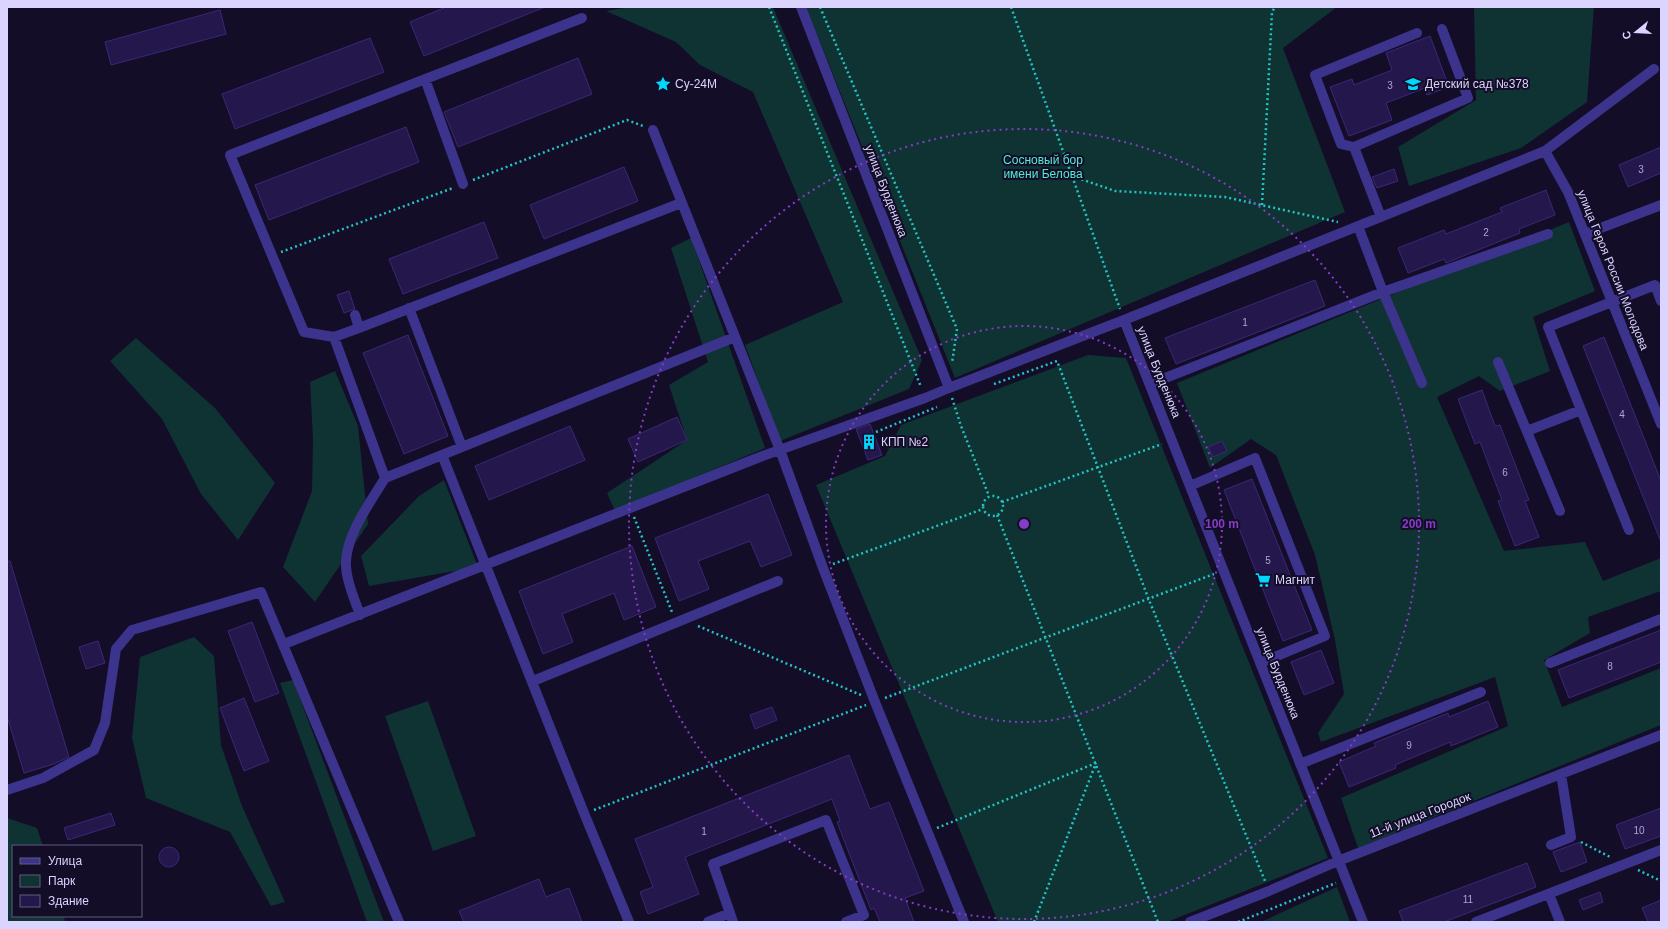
<svg xmlns="http://www.w3.org/2000/svg" width="1668" height="929" viewBox="0 0 1668 929" font-family="Arial,sans-serif">
	<style>
		.green { fill: #0f3233 }
		.building { fill: #24174b; stroke: #3c2779 }
		.lines { fill: none; stroke-linecap: round; stroke-linejoin: round }
		.path { stroke: #23c4c4; stroke-width: 2.5; stroke-dasharray: 2 3; stroke-linecap: butt }
		.minor { stroke: #3c338c; stroke-width: 10 }
		.ring { fill: none; stroke: #853dc5; stroke-width: 2; stroke-dasharray: 2 4 }
		.labels { text-anchor: middle; dominant-baseline: central; stroke-width: 4; stroke-linejoin: round; paint-order: stroke }
		.number-label { font-size: 10px; fill: #ada5d2 }
		.poi-label { font-size: 12px; fill: #dbd4ff; stroke: #130d28; text-anchor: start }
		.park-label { font-size: 12px; fill: #53ecce; stroke: #130d28 }
		.street-label { font-size: 12px; fill: #dbd4ff; stroke: #130d28 }
		.centre { fill: #853dc5; stroke: #130d28; stroke-width: 2 }
		.ring-label { font-size: 12px; text-anchor: middle; font-weight: bold; fill: #853dc5; stroke: #130d28; stroke-width: 4; stroke-linejoin: round; paint-order: stroke }
	</style>
	<rect width="100%" height="100%" fill="#130d28"/>
	<!-- green -->
	<path class="green" d="M631,7H773L922,360L909,389L780,441L745,345L843,302L753,92L700,65L676,42L606,11Z
		M806,7H1337L1283,48L1345,212L955,378Z
		M1474,7H1594L1587,102L1521,148L1409,186L1398,147L1476,100Z
		M1569,222L1595,291L1533,317L1550,371L1500,391L1479,376L1437,397L1504,551L1585,542L1603,581L1661,558V591L1588,617L1590,633L1544,660L1562,707L1661,668V725L1358,848L1341,798L1508,726L1495,677L1321,742L1318,733L1344,694L1335,640L1315,555L1276,455L1251,439L1210,468L1177,383Z
		M691,238L765,448L615,511L607,493L687,440L669,385L708,362L671,248Z
		M136,338L215,408L275,483L238,540L201,494L162,419L110,361Z
		M1088,355L1126,358L1328,858L1167,922H998L816,485L885,456L901,425Z
		M335,371L358,426L368,524L315,602L283,567L312,491L313,439L310,382Z
		M444,480L478,567L369,586L361,556L419,496Z
		M194,637L214,656L221,745L242,806L285,902L271,906L230,832L146,798L132,738L140,657Z
		M293,680L384,922H367L280,683Z
		M428,701L476,836L433,851L385,716Z
		M7,818L37,828L43,846H13V916H64L65,922H7Z
		M1337,887L1350,922H1261Z"/>
	<!-- building -->
	<path class="building" d="M446,7H545L424,56L410,22Z
		M220,10L226,34L111,65L105,42Z
		M1430,36L1449,87L1427,95L1425,88L1386,103L1392,120L1349,136L1330,87L1352,79L1354,85L1392,70L1386,53Z
		M370,38L384,72L235,129L222,94Z
		M578,58L592,94L458,147L444,112Z
		M406,127L419,162L269,220L255,185Z
		M1661,147V173L1628,187L1619,165Z
		M624,167L638,201L544,239L530,205Z
		M1394,169L1398,181L1377,188L1372,177Z
		M1546,190L1555,215L1519,229L1520,233L1446,263L1444,259L1408,273L1398,248L1444,230L1446,234L1502,212L1500,208Z
		M484,222L498,258L403,294L389,259Z
		M1315,280L1325,306L1176,364L1165,338Z
		M349,291L355,309L344,313L337,295Z
		M408,335L448,436L404,454L363,353Z
		M1604,337L1661,481V542L1583,346Z
		M1482,390L1495,426L1500,425L1529,500L1525,501L1539,537L1515,546L1498,501L1502,500L1480,442L1475,444L1458,399Z
		M677,417L687,440L638,462L628,439Z
		M870,424L882,455L868,460L856,429Z
		M570,426L585,460L489,500L475,466Z
		M1222,441L1227,451L1213,457L1208,447Z
		M1252,479L1312,630L1283,641L1224,490Z
		M768,494L792,555L761,567L750,541L698,561L709,589L679,601L655,538Z
		M632,546L656,607L624,620L614,593L562,614L573,642L543,654L519,591Z
		M7,561H10L69,757L54,764L24,773L7,716Z
		M252,622L279,693L255,702L228,631Z
		M1661,630V662L1569,698L1558,670Z
		M98,641L105,663L86,669L79,647Z
		M1321,650L1334,683L1304,695L1291,662Z
		M244,698L269,761L244,771L220,708Z
		M1488,701L1498,727L1451,746L1450,742L1395,765L1396,768L1349,787L1339,762L1376,746L1374,743L1448,713L1449,717Z
		M772,707L777,720L755,729L750,715Z
		M849,755L870,809L889,802L924,891L905,898L914,922H880L874,908L871,910L837,822L840,821L832,799L685,857L699,894L648,914L640,892L653,887L635,839Z
		M1661,808V836L1625,849L1616,825Z
		M111,813L115,825L68,840L64,828Z
		M1580,842L1587,862L1561,872L1553,852Z
		M159 857a10 10 0 1 1 20 0a10 10 0 1 1-20 0Z
		M1527,863L1536,887L1444,922H1403L1399,911Z
		M539,879L546,897L569,888L582,922H464L459,911Z
		M1600,892L1603,902L1583,910L1579,900Z
		M1661,900V922H1648L1642,908Z"/>
	<g class="lines">
		<!-- path -->
		<path class="path" d="M769,7L921,387
			M820,7L957,329L952,363
			M1011,7L1120,309
			M1072,176L1115,191L1225,197L1338,222
			M473,180L627,120L643,126
			M1262,205L1272,12L1275,7
			M281,252L453,188
			M994,384L1057,361L1149,600L1265,881
			M952,398L961,426L989,496
			M876,432L937,407
			M983 506a10 10 0 1 1 20 0a10 10 0 1 1-20 0Z
			M1002,502L1162,444
			M997,515L1158,922
			M634,517L672,612
			M833,564L983,509
			M698,626L861,695
			M885,698L1214,574
			M594,810L866,705
			M937,828L1096,763
			M1581,842L1612,858
			M1638,870L1661,881
			M1034,922L1096,763
			M1238,922L1336,883"/>
		<!-- minor -->
		<path class="minor" d="M801,7L949,388L1124,320L1545,151L1654,69
			M425,79L463,184
			M653,130L780,450L823,568L875,702L964,922
			M1354,147L1341,144L1315,75L1417,33
			M1545,151L1568,192L1661,424
			M1381,217L1354,147L1468,98L1442,29
			M1358,226L1383,292L1422,383
			M1585,234L1661,205
			M409,308L462,447
			M355,315L359,328L334,337L385,478C370,503 344,537 346,567C347,584 355,600 360,615
			M1124,320L1363,922
			M359,328L681,203
			M334,337L304,332L230,155L582,18
			M1498,362L1560,511
			M1150,384L1383,292L1548,234
			M1581,410L1548,327L1655,285L1661,301
			M1527,431L1581,410L1629,530
			M442,455L584,813L629,922
			M385,478L735,337
			M1190,486L1255,458L1325,636L1260,663
			M284,644L760,457L925,398L949,388
			M1550,663L1661,619
			M533,681L778,581
			M1300,764L1481,692
			M7,790L43,778L94,750L105,723L116,649L132,630L261,592L399,922
			M1551,845L1571,837L1561,774
			M1549,894L1560,922
			M708,922L730,913
			M733,922L713,864L826,820L864,915L846,922
			M1190,922L1269,891L1338,861L1661,735
			M1476,922L1661,850"/>
	</g>
	<!-- distance rings -->
	<g class="ring">
		<circle cx="1024" cy="524" r="198"/>
		<circle cx="1024" cy="524" r="395"/>
	</g>
	<!-- icons -->
	<defs>
		<symbol id="sight-bare" viewBox="-9 -9 18 18"><path d="M0-6L1.8-2.2L6-1.7L2.9 1.2L3.7 5.4L0 3.3L-3.7 5.4L-2.9 1.2L-6-1.7L-1.8-2.2Z" fill="#00d7ff" stroke="#130d28" stroke-width="2.5" paint-order="stroke"/></symbol>
		<symbol id="school-bare" viewBox="-9 -9 18 18"><path d="M0-5L7-2L0 1L-7-2ZM-4 1L0 2.5L4 1V4Q0 6-4 4Z" fill="#00d7ff" stroke="#130d28" stroke-width="2.5" paint-order="stroke"/></symbol>
		<symbol id="building-bare" viewBox="-9 -9 18 18"><path d="M-4-6H4V6H1V3H-1V6H-4ZM-2.5-4.3h1.7v1.8h-1.7ZM.8-4.3h1.7v1.8H.8ZM-2.5-1h1.7V.8h-1.7ZM.8-1h1.7V.8H.8Z" fill="#00d7ff" stroke="#130d28" stroke-width="2.5" paint-order="stroke"/></symbol>
		<symbol id="supermarket-bare" viewBox="-9 -9 18 18"><path d="M-6-5.5h2.5l.6 2H6L4.5 2H-2.5L-4.4-4H-6ZM-1.5 3.2a1.3 1.3 0 1 0 .1 0ZM3 3.2a1.3 1.3 0 1 0 .1 0Z" fill="#00d7ff" stroke="#130d28" stroke-width="2.5" paint-order="stroke"/></symbol>
	</defs>
	<g fill-rule="evenodd">
		<use href="#sight-bare" x="652" y="73" width="22" height="22"/>
		<use href="#school-bare" x="1402" y="73" width="22" height="22"/>
		<use href="#building-bare" x="858" y="431" width="22" height="22"/>
		<use href="#supermarket-bare" x="1252" y="569" width="22" height="22"/>
	</g>
	<g class="labels">
		<!-- number labels -->
		<g class="number-label">
			<text x="1390" y="85">3</text>
			<text x="1641" y="169">3</text>
			<text x="1486" y="232">2</text>
			<text x="1245" y="322">1</text>
			<text x="1622" y="414">4</text>
			<text x="1505" y="472">6</text>
			<text x="1268" y="560">5</text>
			<text x="1610" y="666">8</text>
			<text x="1409" y="745">9</text>
			<text x="1639" y="830">10</text>
			<text x="704" y="831">1</text>
			<text x="1468" y="899">11</text>
		</g>
		<!-- poi labels -->
		<g class="poi-label">
			<text x="675" y="84">Су-24М</text>
			<text x="1425" y="84">Детский сад №378</text>
			<text x="881" y="442">КПП №2</text>
			<text x="1275" y="580">Магнит</text>
		</g>
		<!-- park labels -->
		<g class="park-label">
			<text x="1043" y="160">Сосновый бор<tspan x="1043" dy="14">имени Белова</tspan></text>
		</g>
		<!-- street labels -->
		<g class="street-label">
			<text transform="translate(886 191) rotate(69)">улица Бурденюка</text>
			<text transform="translate(1613 270) rotate(68)">улица Героя России Молодова</text>
			<text transform="translate(1159 372) rotate(68)">улица Бурденюка</text>
			<text transform="translate(1278 673) rotate(68)">улица Бурденюка</text>
			<text transform="translate(1420 815) rotate(-21)">11-й улица Городок</text>
		</g>
	</g>
	<circle cx="1024" cy="524" r="6" class="centre"/>
	<g class="ring-label">
		<text x="1222" y="528">100 m</text>
		<text x="1419" y="528">200 m</text>
	</g>
	<!-- border -->
	<rect width="1668" height="929" fill="none" stroke="#dbd4ff" stroke-width="16"/>
	<!-- legend -->
	<rect x="12" y="845" width="130" height="72" fill="#130d28" stroke="#635d7e"/>
	<rect x="20" y="858" width="20" height="6" fill="#3c338c" stroke="#635d7e"/>
	<text x="48" y="865" font-size="12" fill="#dbd4ff">Улица</text>
	<rect x="20" y="875" width="20" height="12" fill="#0f3233" stroke="#635d7e"/>
	<text x="48" y="885" font-size="12" fill="#dbd4ff">Парк</text>
	<rect x="20" y="895" width="20" height="12" fill="#24174b" stroke="#635d7e"/>
	<text x="48" y="905" font-size="12" fill="#dbd4ff">Здание</text>
	<!-- north arrow -->
	<g transform="translate(1636 32) rotate(252)" stroke="#130d28" stroke-width="3" paint-order="stroke">
	<path d="M0-3L7 15L0 10L-7 15Z" fill="#dbd4ff"/>
	<text y="-6" font-size="11" font-weight="bold" text-anchor="middle" fill="#dbd4ff">С</text>
	</g>
</svg>
